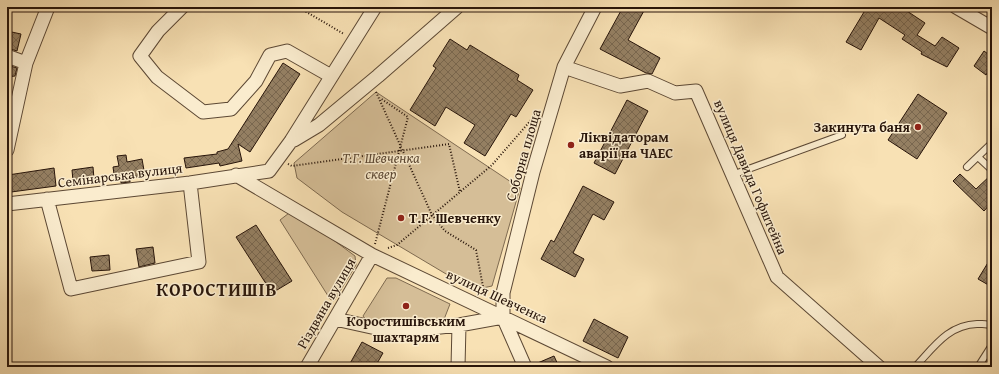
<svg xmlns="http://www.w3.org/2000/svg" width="999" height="374" viewBox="0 0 999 374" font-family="'Gentium Book Plus',serif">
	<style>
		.green { fill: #d5be97; stroke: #7e6a50 }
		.building { fill: url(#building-cross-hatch); stroke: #28150a }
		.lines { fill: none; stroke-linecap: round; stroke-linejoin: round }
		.lane-casing { stroke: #5c4834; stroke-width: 8 }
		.street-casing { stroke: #5c4834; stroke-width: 15 }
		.path { stroke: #28150a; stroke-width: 2; stroke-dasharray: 1 2; stroke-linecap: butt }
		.lane { stroke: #faecce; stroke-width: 6 }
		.street { stroke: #faecce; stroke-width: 13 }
		.poi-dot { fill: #8f2418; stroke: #faecce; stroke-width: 1.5 }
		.labels { text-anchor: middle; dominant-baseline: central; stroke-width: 3; stroke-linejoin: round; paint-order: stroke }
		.poi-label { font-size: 14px; font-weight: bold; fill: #28150a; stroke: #faecce; text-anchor: start }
		.street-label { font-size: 14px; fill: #28150a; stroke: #faecce }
		.park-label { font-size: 14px; font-style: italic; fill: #5c4834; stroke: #faecce }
		.district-label { font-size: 18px; font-weight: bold; letter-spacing: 1px; fill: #28150a; stroke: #faecce }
	</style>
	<defs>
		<pattern id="building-cross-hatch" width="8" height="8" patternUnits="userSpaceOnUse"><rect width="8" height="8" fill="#947f62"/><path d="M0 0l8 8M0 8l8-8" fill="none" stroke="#79674f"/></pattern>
	</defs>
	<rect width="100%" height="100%" fill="#f8e1b4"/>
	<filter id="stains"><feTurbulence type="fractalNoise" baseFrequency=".005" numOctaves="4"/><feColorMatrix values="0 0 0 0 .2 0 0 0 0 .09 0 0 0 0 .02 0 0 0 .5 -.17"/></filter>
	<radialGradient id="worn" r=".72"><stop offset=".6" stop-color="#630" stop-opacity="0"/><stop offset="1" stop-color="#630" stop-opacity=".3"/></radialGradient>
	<!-- green -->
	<path class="green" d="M376,92L520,188L492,286L473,290L342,212L297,178L294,163Z
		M293,210L355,256L356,265L334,301L330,299L280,220Z
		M387,278H396L450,304L443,322L432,320L429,323L366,320L363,316Z"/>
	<!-- building -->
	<path class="building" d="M623,7H646L628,40L660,58L652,74L646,73L600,49Z
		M867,7H901L925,23L917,35L935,46L942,37L959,48L947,67L921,54L922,52L902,39L905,35L879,18L861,50L846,42Z
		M7,31L21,34L17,51L7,48Z
		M450,39L467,50L470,45L519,75L517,80L533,90L516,117L511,114L485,156L464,143L475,125L446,107L435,126L410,110L436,68L433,66Z
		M984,51L992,57V65L986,75L974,66Z
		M283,63L300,74L250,152L238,144L242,161L220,166L219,163L186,168L184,158L217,154V152L228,149Z
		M7,65L17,68L15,76L7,77Z
		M918,94L947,113L917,159L888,140Z
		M627,100L648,111L615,174L594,163Z
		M126,155L127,162L142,159L145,176L130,178V182L121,183V180L115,181L113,167L119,166L117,156Z
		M93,167L94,179L73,181L72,170Z
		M54,168L56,186L11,192L8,175Z
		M960,174L976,189L992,174V202L984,211L953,181Z
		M583,186L614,202L604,220L593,214L573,253L584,259L575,277L541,259L551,240L554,242Z
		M256,225L292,281L272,293L236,237Z
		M153,247L155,263L139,267L136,249Z
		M109,255L110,270L92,271L90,257Z
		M992,256V287L978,279Z
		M594,319L628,337L618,358L583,341Z
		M362,342L383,353L375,367H348Z
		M554,356L559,367H533V365Z"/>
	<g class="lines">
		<defs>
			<path id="lane" d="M978,157L992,170
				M967,167L992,143
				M732,175L842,135
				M915,367C934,347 948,325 977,324C983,324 987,323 992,326
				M978,367L992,345"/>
			<path id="street" d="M182,7L158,31L140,56L157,77L203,112L231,109L256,81L270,55L287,51L331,76
				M956,7L992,28
				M7,56L26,63
				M564,67L620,86L648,81L675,93L696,91L777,277L879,367
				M294,140L319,125L378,76L457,7
				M7,150L26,63L48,7
				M236,175L372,255L607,367
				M47,199L71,289L199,262L190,183
				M7,204L190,183L269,171L291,141L375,7
				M335,319L394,332L459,325L503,317
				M307,367L372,255
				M458,367L459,325
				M525,367L503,317V293L533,172L564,67L595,7"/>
		</defs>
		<!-- lane casing -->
		<use href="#lane" class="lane-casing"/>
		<!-- street casing -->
		<use href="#street" class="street-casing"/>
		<!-- path -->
		<path class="path" d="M298,7L344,34
			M376,92L432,215L445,231L476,250L484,292
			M288,164L292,166L449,144L460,192
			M375,244L408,117L380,98
			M388,248L397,245L492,165L538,112"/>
		<!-- lane -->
		<use href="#lane" class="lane"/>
		<!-- street -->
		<use href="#street" class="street"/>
	</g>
	<!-- markers -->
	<g class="poi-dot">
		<circle cx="918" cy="127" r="4"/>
		<circle cx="571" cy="145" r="4"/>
		<circle cx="401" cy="218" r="4"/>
		<circle cx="406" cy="306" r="4"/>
	</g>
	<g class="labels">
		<!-- poi labels -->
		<g class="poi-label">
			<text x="910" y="127" text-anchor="end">Закинута баня</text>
			<text x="579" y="137">Ліквідаторам<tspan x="579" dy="16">аварії на ЧАЕС</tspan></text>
			<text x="409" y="218">Т.Г. Шевченку</text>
			<text x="406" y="321" text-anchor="middle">Коростишівським<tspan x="406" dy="16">шахтарям</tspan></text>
		</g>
		<!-- street labels -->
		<g class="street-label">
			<text transform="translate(523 155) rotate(-74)">Соборна площа</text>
			<text transform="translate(120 175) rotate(-7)">Семінарська вулиця</text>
			<text transform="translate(751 177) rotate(67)">вулиця Давида Гофштейна</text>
			<text transform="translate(497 296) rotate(25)">вулиця Шевченка</text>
			<text transform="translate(326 303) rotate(-60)">Різдвяна вулиця</text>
		</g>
		<!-- park labels -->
		<g class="park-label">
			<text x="381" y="158">Т.Г. Шевченка<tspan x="381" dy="16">сквер</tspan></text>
		</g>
		<!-- district labels -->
		<g class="district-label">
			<text x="217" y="289">КОРОСТИШІВ</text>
		</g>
	</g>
	<!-- margin -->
	<rect width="999" height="374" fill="none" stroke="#f8e1b4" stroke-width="24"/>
	<rect x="8" y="8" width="983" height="358" fill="none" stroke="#28150a" stroke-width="2"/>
	<rect x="12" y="12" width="975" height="350" fill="none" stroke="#28150a"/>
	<rect width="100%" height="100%" filter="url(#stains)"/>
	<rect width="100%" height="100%" fill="url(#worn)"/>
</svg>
